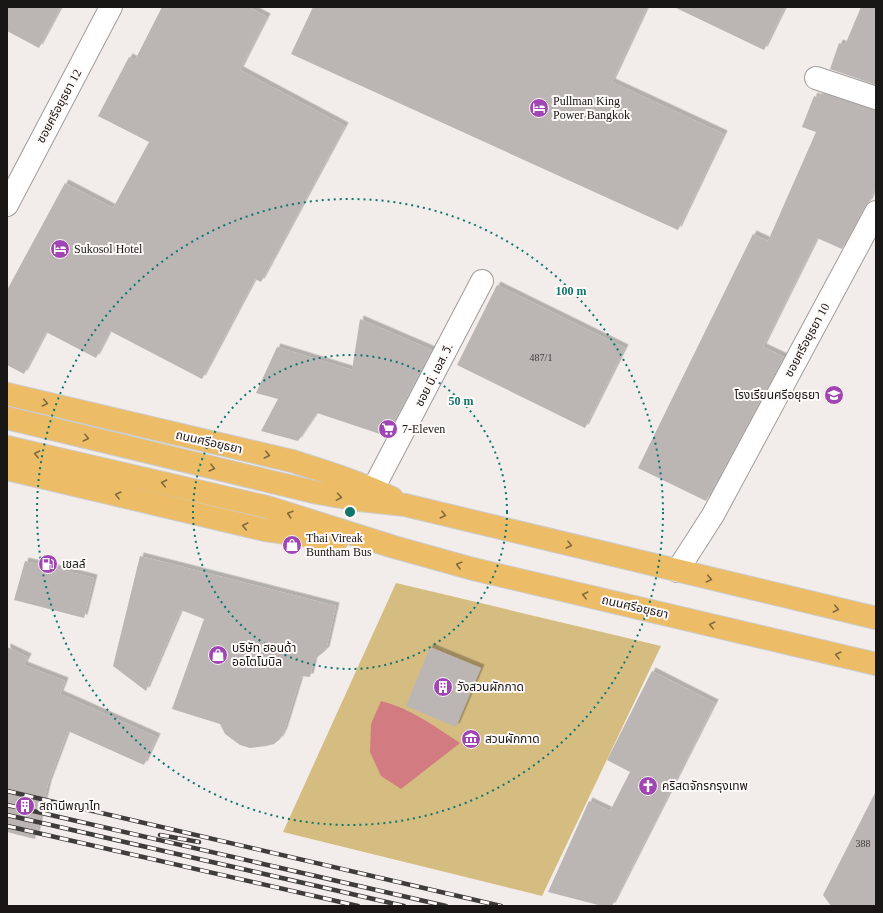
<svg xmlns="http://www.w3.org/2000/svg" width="883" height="913" viewBox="0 0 883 913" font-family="'Times New Roman','Noto Sans Thai',serif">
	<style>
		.green { fill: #d5bc80 }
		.water { fill: #d27c82 }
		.building { fill: #bbb5b4; filter: url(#shadow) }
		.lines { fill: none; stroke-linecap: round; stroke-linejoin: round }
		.minor-casing { stroke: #a19c99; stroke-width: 24 }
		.major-casing { stroke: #ccc; stroke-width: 24 }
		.minor { stroke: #fff; stroke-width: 22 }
		.major { stroke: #ecbc67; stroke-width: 22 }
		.rail-casing { stroke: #3f3d3b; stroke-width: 4.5 }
		.rail { stroke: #fffaf8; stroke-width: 3; stroke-dasharray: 9; stroke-linecap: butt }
		.oneway { stroke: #826a3e }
		.ring { fill: none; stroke: #0f766e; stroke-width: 2; stroke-dasharray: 2 4 }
		.labels { text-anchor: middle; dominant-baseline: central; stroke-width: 4; stroke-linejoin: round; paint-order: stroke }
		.number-label { font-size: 10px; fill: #413e3d }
		.poi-label { font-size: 12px; fill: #181715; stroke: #fffaf8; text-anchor: start }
		.street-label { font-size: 12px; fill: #181715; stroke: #fffaf8 }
		.centre { fill: #0f766e; stroke: #fffaf8; stroke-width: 2 }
		.ring-label { font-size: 12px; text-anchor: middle; font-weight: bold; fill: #0f766e; stroke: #fffaf8; stroke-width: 4; stroke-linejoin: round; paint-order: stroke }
	</style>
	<defs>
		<filter id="shadow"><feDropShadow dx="3.5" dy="-3.5" stdDeviation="0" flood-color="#0004"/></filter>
	</defs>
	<rect width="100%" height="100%" fill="#f2edea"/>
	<!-- green -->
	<path class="green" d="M396,583L661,646L542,896L283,832Z"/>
	<!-- water -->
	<path class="water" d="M381,701C410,708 436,727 460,743L401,789L381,776L370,752L371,724Z"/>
	<!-- building -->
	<path class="building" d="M7,7H61L39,48L7,31Z
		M162,7H248L267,17L240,70L345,126L261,282L255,279L202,379L110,331L96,358L46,332L24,374L7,365V290L65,183L113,208L149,142L98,116L129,57L135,60Z
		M313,7H647L612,82L724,134L678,230L291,54Z
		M674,7H785L764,50Z
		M861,7H876V85L830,69L839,43L845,45Z
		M821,93L876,110V186L869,202L865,206L842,249L817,238L763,347L784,357L706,501L638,468L753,234L768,241L816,132L802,127L814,96L819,98Z
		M497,285L625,348L585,428L457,365Z
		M360,319L432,350L386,436L317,413L298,441L261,431L278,399L256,393L277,347L352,370Z
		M140,556L336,606L326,650L314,660L310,677L301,676L284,731L280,739L274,744L266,746L250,748L240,745L225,734L220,724L172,709L204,619L181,610L146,691L113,666Z
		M25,561L94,578L84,618L14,600Z
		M7,647L28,657L24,665L65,681L60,694L157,737L144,765L68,731L48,784L35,839L7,832Z
		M430,647L481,668L456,727L406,706Z
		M652,671L715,703L612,906H602L548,892L589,801L610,811L630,772L607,760Z
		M876,791V906H831L823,895Z"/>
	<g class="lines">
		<defs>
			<path id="minor" d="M816,78L876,98
				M7,205L111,7
				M373,489L482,281
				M677,571L713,515L876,212"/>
			<path id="major" d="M7,394L292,461C326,472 360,482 392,498
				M7,418L318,493L359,500L405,505L876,618
				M7,447L267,507L394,547L473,569L876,664
				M7,469L265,530L337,540"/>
		</defs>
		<!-- minor casing -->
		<use href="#minor" class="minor-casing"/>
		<!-- major casing -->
		<use href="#major" class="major-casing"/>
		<!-- minor -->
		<use href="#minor" class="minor"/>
		<!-- major -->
		<use href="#major" class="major"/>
		<defs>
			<path id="rail" d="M7,791L501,906
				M7,805L446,906
				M7,815L404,906
				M7,826L358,906
				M160,835L199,842"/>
		</defs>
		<!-- rail casing -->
		<use href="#rail" class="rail-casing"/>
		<!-- rail -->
		<use href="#rail" class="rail"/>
	</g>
	<!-- one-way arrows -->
	<defs><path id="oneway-chevron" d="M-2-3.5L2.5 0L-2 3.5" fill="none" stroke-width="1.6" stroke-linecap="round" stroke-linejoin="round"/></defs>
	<g class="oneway">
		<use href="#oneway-chevron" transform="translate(45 403) rotate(13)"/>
		<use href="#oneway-chevron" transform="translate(86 438) rotate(14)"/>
		<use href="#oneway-chevron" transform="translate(37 454) rotate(-167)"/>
		<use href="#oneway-chevron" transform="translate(267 455) rotate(13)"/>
		<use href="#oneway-chevron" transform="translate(212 468) rotate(14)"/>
		<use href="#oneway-chevron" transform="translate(164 483) rotate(-167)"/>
		<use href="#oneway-chevron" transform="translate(118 495) rotate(-166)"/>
		<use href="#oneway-chevron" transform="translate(339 497) rotate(10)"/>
		<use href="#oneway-chevron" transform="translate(290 514) rotate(-162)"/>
		<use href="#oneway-chevron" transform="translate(443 515) rotate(14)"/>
		<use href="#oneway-chevron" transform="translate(245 526) rotate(-167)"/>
		<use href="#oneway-chevron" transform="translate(569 545) rotate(14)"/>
		<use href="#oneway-chevron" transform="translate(459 565) rotate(-165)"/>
		<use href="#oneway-chevron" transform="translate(709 579) rotate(13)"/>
		<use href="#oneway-chevron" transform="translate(585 595) rotate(-167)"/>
		<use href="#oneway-chevron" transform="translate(836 609) rotate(13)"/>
		<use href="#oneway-chevron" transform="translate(712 625) rotate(-167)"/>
		<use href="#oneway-chevron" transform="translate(838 655) rotate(-166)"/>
	</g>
	<!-- distance rings -->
	<g class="ring">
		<circle cx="350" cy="512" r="157"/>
		<circle cx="350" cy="512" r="313"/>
	</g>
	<!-- icons -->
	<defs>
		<symbol id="hotel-disc" viewBox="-11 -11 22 22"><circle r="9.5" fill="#a046b2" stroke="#fffaf8"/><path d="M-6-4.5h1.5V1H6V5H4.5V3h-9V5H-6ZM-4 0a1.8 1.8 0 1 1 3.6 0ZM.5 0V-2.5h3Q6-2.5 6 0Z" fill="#fff"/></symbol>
		<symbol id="school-disc" viewBox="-11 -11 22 22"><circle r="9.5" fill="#a046b2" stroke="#fffaf8"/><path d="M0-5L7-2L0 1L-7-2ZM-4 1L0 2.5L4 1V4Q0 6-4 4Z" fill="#fff"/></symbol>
		<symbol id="supermarket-disc" viewBox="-11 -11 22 22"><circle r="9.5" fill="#a046b2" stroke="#fffaf8"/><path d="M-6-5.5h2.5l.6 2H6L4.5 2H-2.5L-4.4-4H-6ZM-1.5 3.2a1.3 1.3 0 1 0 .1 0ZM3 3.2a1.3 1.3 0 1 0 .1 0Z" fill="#fff"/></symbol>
		<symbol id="shop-disc" viewBox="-11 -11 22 22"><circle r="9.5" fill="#a046b2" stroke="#fffaf8"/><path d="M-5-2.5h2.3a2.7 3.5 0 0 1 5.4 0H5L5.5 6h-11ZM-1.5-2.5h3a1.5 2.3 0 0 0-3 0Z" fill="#fff"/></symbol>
		<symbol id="fuel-disc" viewBox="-11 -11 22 22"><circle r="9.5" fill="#a046b2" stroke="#fffaf8"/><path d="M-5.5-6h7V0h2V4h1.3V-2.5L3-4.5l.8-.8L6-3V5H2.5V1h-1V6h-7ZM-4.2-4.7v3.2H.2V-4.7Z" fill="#fff"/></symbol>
		<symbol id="building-disc" viewBox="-11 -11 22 22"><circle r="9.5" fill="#a046b2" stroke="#fffaf8"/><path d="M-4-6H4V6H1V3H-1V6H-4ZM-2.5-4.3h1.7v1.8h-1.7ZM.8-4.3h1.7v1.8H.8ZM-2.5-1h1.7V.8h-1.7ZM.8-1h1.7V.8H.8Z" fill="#fff"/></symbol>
		<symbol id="museum-disc" viewBox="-11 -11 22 22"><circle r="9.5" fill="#a046b2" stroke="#fffaf8"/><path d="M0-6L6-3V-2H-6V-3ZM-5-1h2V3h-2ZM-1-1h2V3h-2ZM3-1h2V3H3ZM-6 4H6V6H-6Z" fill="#fff"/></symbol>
		<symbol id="church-disc" viewBox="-11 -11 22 22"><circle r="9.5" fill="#a046b2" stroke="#fffaf8"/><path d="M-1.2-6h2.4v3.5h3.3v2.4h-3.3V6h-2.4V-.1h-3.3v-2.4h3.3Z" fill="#fff"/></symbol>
	</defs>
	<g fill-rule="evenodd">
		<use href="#hotel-disc" x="528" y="97" width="22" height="22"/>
		<use href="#hotel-disc" x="49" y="238" width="22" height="22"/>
		<use href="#school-disc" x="823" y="384" width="22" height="22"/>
		<use href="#supermarket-disc" x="377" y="418" width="22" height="22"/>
		<use href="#shop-disc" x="281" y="534" width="22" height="22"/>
		<use href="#fuel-disc" x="37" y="553" width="22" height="22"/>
		<use href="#shop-disc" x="207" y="644" width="22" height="22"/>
		<use href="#building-disc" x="432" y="676" width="22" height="22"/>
		<use href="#museum-disc" x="460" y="728" width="22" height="22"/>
		<use href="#church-disc" x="637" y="775" width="22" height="22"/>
		<use href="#building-disc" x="14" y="795" width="22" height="22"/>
	</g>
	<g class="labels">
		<!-- number labels -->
		<g class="number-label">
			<text x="541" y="357">487/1</text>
			<text x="863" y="843">388</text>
		</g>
		<!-- poi labels -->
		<g class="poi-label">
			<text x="553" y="101">Pullman King<tspan x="553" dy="14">Power Bangkok</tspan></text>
			<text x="74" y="249">Sukosol Hotel</text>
			<text x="820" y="395" text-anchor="end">โรงเรียนศรีอยุธยา</text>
			<text x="402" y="429">7-Eleven</text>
			<text x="306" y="538">Thai Vireak<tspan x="306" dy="14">Buntham Bus</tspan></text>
			<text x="62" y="564">เชลล์</text>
			<text x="232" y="648">บริษัท ฮอนด้า<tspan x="232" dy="14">ออโตโมบิล</tspan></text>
			<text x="457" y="687">วังสวนผักกาด</text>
			<text x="485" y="739">สวนผักกาด</text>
			<text x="662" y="786">คริสตจักรกรุงเทพ</text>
			<text x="39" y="806">สถานีพญาไท</text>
		</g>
		<!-- street labels -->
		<g class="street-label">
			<text transform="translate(59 106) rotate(-62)">ซอยศรีอยุธยา 12</text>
			<text transform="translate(807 340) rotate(-62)">ซอยศรีอยุธยา 10</text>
			<text transform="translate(434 375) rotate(-63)">ซอย บี. เอส. วี.</text>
			<text transform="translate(209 442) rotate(13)">ถนนศรีอยุธยา</text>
			<text transform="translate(635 607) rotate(13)">ถนนศรีอยุธยา</text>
		</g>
	</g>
	<circle cx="350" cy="512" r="6" class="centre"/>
	<g class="ring-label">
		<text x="571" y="295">100 m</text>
		<text x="461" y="405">50 m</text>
	</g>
	<!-- border -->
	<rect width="883" height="913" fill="none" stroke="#181715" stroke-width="16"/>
</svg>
